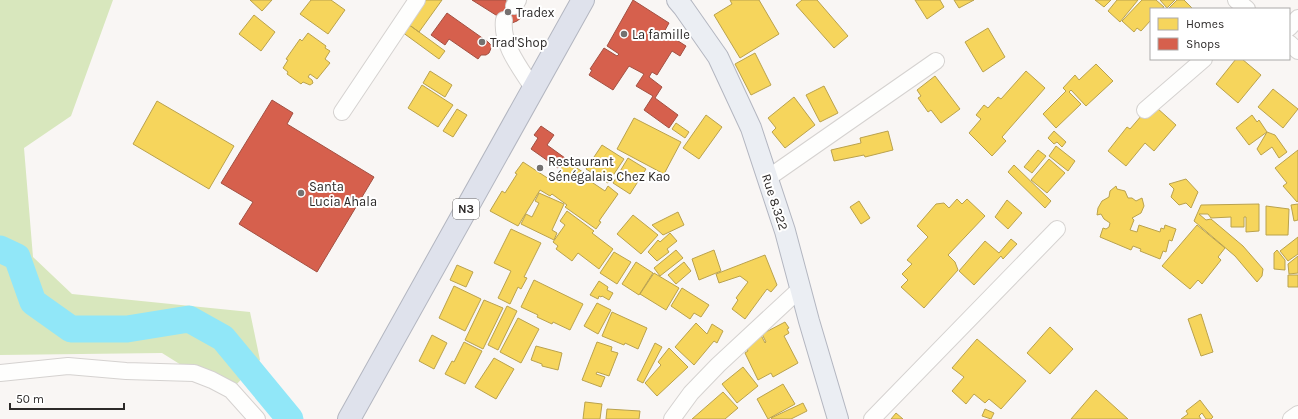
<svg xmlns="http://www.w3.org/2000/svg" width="1298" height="419" viewBox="0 0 1298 419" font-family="Karla,sans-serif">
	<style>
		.green { fill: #d8e7bd }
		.homes { fill: #f6d55c; stroke: #baa24d }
		.shops { fill: #d6604d; stroke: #a35042 }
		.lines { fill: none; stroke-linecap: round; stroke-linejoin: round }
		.river { stroke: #91e7f8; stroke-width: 27 }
		.minor-casing { stroke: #d5d2d0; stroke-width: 18 }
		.major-casing { stroke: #b3b6c0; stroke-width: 22 }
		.highway-casing { stroke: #b3b6c0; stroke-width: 24 }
		.minor { stroke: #fefefd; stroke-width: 16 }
		.major { stroke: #ebeef3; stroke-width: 20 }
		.highway { stroke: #dfe2ec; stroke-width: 22 }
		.poi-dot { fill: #747170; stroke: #fff; stroke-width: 1.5 }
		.labels { text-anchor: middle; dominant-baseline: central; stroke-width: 4; stroke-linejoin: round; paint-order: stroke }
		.shield { fill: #fff; stroke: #6c6a69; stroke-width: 1 }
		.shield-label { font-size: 12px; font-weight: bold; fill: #2d2a29 }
		.poi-label { font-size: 13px; fill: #2d2a29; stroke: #fff; text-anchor: start }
		.street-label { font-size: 13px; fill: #2d2a29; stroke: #fff }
	</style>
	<rect width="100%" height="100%" fill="#f9f6f4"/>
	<!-- green -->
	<path class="green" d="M0,0H113L71,116L24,148L33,257L72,294L250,312L260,360L231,390L194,373L162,353L0,355Z"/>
	<!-- homes -->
	<path class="homes" d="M250,0H272L262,11Z
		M311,0H331L345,10L328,34L300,14Z
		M414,0H442L419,32L401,19Z
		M730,0H759L779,34L740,58L714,15L732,4Z
		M802,0H817L848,36L834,48L796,5Z
		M915,0H940L944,7L927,19Z
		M954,0H974L959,8Z
		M1095,0H1111L1104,7Z
		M1117,0H1138L1120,22L1108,11Z
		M1142,0H1156L1164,7L1161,9H1151V20L1141,31L1137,28L1134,32L1122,21Z
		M1160,0H1175L1167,8Z
		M1177,0H1184L1193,9H1168Z
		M254,15L275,32L261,51L239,34Z
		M408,24L445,51L439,59L402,32Z
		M988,28L1005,57L983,72L965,42Z
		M308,33L326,46L325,48L330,51L325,59L330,63L317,79L310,74L308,77L312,80L313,83L310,85L303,82L301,84L287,74L288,72L283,68L288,60L286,59L300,39L302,41Z
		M755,53L771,85L751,95L735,64Z
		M1236,59H1242L1261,75L1238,103L1216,84Z
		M1096,64L1113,81L1086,106L1071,90L1069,92L1081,104L1056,128L1043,114L1066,91L1063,88L1075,75L1079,80Z
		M430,71L452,85L445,97L423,83Z
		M1026,71L1045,88L1002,137L1006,141L992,156L969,133L981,119L976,115L984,105L988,108L998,97L1001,99Z
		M935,76L960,109L941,123L931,110L928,112L918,98L921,96L917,90Z
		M422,85L453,105L438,127L408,108Z
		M824,86L838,113L820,122L806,95Z
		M1273,89L1298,109L1283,128L1258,107Z
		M794,97L815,125L785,148L772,132L776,128L768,118Z
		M157,101L234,146L209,189L133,144Z
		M1148,108H1157L1176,125L1154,151L1145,143L1126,166L1108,151L1127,127L1130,129Z
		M457,109L467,115L453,137L443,131Z
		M706,115L722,127L699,159L683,148Z
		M1252,115L1257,122L1259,120L1267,132L1249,145L1236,128Z
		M634,118L681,142L664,174L617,149Z
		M676,123L689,132L685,138L672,129Z
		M888,131L893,150L865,157L864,155L834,161L831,150L861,143L860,138Z
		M1054,131L1066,142L1062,147L1057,142L1054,144L1048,138Z
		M1267,132L1275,135L1287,152L1279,158L1272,147L1261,155L1257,149Z
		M602,145L624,159L608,183L586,169Z
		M1056,146L1075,161L1068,171L1049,156Z
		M1038,150L1046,156L1032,173L1024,167Z
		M1298,150V201L1297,202L1283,186L1287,183L1275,168Z
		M628,158L646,169L630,194L613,183Z
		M1049,159L1065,173L1047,193L1031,180Z
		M566,161L586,174L584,177L605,191L608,186L618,194L599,221L601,222L596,229L565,207L567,205L552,194L550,196L540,190L518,226L490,211L502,191L505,193L517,174L515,173L523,162L552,181Z
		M1014,165L1051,201L1045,208L1008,172Z
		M1186,179L1198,192L1191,208L1186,203L1179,205L1171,197L1174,189L1169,184Z
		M1116,186L1117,189L1125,191L1128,198H1132L1136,201L1142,198L1144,206L1141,213L1132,218L1134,220L1130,230L1137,232L1139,225L1160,232L1161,228L1164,229L1165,225L1176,229L1172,241L1169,240L1166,252L1163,251L1160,259L1140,251L1141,249L1133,246L1131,250L1100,237L1103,228L1106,229L1109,227L1110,223L1104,219L1101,214L1097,215L1098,208L1102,201L1109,197L1110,191Z
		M539,193L564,204L552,230L557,233L554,240L521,224L526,214L532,217L539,203L535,201Z
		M957,199L962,204L967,199L985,216L948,255L955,262L958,270L924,308L901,287L908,280L902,274L912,264L907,260L928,237L917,226L936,204L944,203L949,208Z
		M1007,200L1022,213L1008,229L995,217Z
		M859,201L870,218L861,224L850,207Z
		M1259,204V231L1246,232V217H1244V227H1231V217L1211,218L1208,214H1199L1206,220L1211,219L1243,246L1263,269L1262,276L1257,282L1235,256L1194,221L1201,205Z
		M1298,204V220L1294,221L1291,205Z
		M1266,206L1289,209L1288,235H1266Z
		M567,211L594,231L592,233L613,249L599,269L578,253L572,261L556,249L558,246L553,242L565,225L560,221Z
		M678,212L684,225L663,235L652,225Z
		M633,215L658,235L641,254L617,234Z
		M1197,225L1225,248L1218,257L1221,260L1202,284L1198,280L1190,289L1162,266Z
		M511,229L541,243L524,277L527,278L521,289L518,287L510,304L498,298L511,271L494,263Z
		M670,233L677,241L667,249L669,252L657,261L648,252L658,240L660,242Z
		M1298,237V254L1288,261L1280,251Z
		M1011,239L1017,244L1003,259L1001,256L974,285L959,271L985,241L999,253Z
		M676,250L683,258L660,276L654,268Z
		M714,250L721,271L699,280L692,259Z
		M1277,250L1285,260V270L1274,269V253Z
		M614,252L631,262L617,284L600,273Z
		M765,255L777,285L771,292L767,289L745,319L732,309L738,300L736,298L748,282L740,276L719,283L716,274Z
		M1298,256V273L1289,274L1288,264Z
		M636,262L653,273L639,295L622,284Z
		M684,262L691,271L676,284L668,275Z
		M457,265L473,272L466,287L450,280Z
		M654,273L679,288L666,310L640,294Z
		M1288,275H1298V287H1288Z
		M534,280L583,304L570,330L553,322L552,324L537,317L538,315L521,307Z
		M599,281L608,287L607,290L613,293L609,300L602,296L601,297L599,296L598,299L590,295Z
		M454,286L481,299L465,331L439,318Z
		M682,288L709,305L701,317L694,313L690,319L671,306Z
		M484,300L503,308L483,349L465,340Z
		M597,303L611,310L598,334L584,326Z
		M507,306L517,311L498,350L488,345Z
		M612,312L647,328L638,349L625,343L624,345L602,336Z
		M1201,314L1213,352L1201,356L1188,319Z
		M518,318L539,329L521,363L500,352Z
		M785,322L789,328L787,329L789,333L784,336L798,363L773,377L771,373L758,380L745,353L748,351L743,341L761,335L765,343L766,342L762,334Z
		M696,323L707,334L712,324L723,331L717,343L714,341L694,365L675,347Z
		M1050,327L1073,349L1050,374L1027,353Z
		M432,335L447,343L434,369L419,361Z
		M977,339L1026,381L1001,409L989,399L985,403L974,394L966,404L952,391L964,377L952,368Z
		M464,342L482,351L465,384L445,374L452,361L454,362Z
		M597,342L612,347L611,351L618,353L609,376L597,372L596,374L605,377L601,387L582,380Z
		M655,343L662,347L643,383L637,380Z
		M536,346L562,353L558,370L542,366V364L531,360Z
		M669,348L688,367L657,396L645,383L661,365L658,362Z
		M494,358L514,369L496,399L475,387Z
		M743,367L758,386L737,403L722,384Z
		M783,384L795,404L768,419L757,399Z
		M1096,390L1128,419H1071Z
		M723,392L738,408L725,419H692Z
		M1200,400L1213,417L1211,419H1206L1202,413L1199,416L1201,419H1181L1188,414L1186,411Z
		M585,402L602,404L600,419H583Z
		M803,403L807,411L791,419H772L771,418Z
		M607,409L640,411L639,419H606Z
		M985,409L994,413L991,419L982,416Z
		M896,413L903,419H891Z"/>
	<!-- shops -->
	<path class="shops" d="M472,0H505L526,14L517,21L512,23L507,22Z
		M633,0L669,23L664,32L686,46L680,56L672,51L657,75L652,72L649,77L662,87L655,98L678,115L669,128L644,110L653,96L636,86L644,74L629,66L613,90L589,75L592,70L590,69L604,48L617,56L619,54L607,46Z
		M447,13L488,42L492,46L489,53L486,55H481L478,59L449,39L445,45L431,35Z
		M272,100L293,113L287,124L374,177L317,272L239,224L253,202L221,183Z
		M541,126L554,135L547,145L565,158L558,168L531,149L538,138L534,135Z"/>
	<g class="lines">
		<!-- river -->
		<path class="river" d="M0,249L17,257L33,302L71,329H127L189,319L223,338L290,419"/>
		<defs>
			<path id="minor" d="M1236,0L1247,9
				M514,6L518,0
				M504,20C501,45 521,69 533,88
				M1289,28L1298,18
				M1289,43L1298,51
				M1145,110L1204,59
				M342,112L417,0
				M768,178L936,61
				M0,373L68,366L126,371L194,373L212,380L231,390L257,419
				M672,419L691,393L718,365L801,288
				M872,419L1057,229
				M1291,419L1298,414"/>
			<path id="major" d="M677,0L683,7L718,57L751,128L785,231L809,321L838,419"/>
			<path id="highway" d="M349,419L583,0"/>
		</defs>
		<!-- minor casing -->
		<use href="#minor" class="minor-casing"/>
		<!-- major casing -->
		<use href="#major" class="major-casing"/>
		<!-- highway casing -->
		<use href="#highway" class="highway-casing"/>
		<!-- minor -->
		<use href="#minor" class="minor"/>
		<!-- major -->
		<use href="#major" class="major"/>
		<!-- highway -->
		<use href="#highway" class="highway"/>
	</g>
	<!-- markers -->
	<g class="poi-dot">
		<circle cx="508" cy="12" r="4"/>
		<circle cx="624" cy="34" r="4"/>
		<circle cx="482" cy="42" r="4"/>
		<circle cx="540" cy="168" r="4"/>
		<circle cx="301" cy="193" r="4"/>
	</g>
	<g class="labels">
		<!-- shield labels -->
		<rect class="shield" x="453" y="199" width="26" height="20" rx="3"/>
		<g class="shield-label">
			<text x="466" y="209">N3</text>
		</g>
		<!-- poi labels -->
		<g class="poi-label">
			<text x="516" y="12">Tradex</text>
			<text x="632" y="34">La famille</text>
			<text x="490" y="42">Trad'Shop</text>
			<text x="548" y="161">Restaurant<tspan x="548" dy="15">Sénégalais Chez Kao</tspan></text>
			<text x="309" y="186">Santa<tspan x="309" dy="15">Lucia Ahala</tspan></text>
		</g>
		<!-- street labels -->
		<g class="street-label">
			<text transform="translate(775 202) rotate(72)">Rue 8.322</text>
		</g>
	</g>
	<!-- legend -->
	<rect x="1150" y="8" width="140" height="52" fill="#ffffff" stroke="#abaaa9"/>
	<rect x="1158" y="18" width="20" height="12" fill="#f6d55c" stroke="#abaaa9"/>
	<text x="1186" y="28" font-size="12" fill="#2d2a29">Homes</text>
	<rect x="1158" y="38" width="20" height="12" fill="#d6604d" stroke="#abaaa9"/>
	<text x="1186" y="48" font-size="12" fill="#2d2a29">Shops</text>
	<!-- scale -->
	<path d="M10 403v6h114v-6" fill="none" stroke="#2d2a29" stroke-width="2"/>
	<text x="16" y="403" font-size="12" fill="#2d2a29" stroke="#ffffff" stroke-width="3" paint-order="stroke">50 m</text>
</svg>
